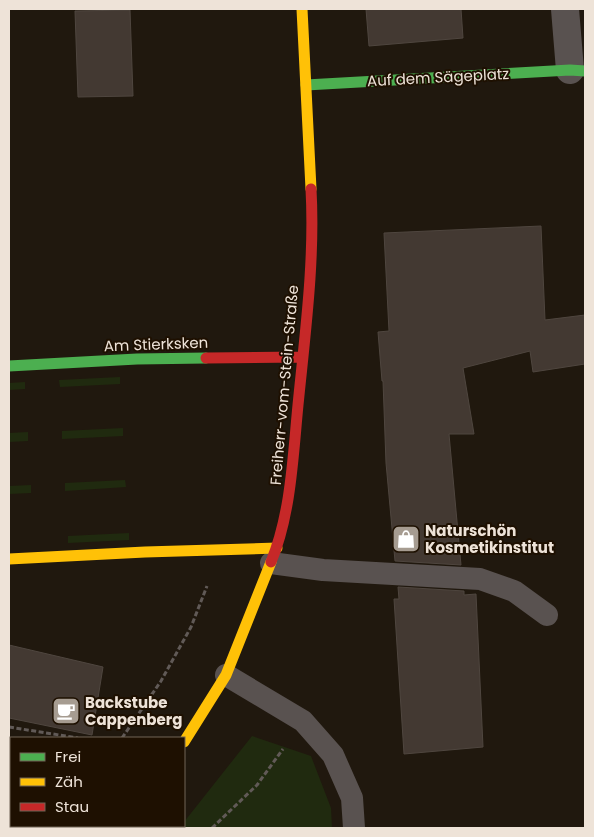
<svg xmlns="http://www.w3.org/2000/svg" width="594" height="837" viewBox="0 0 594 837" font-family="Poppins,sans-serif">
	<style>
		.green { fill: #202a0f }
		.building { fill: #433932; stroke: #4f463f }
		.lines { fill: none; stroke-linecap: round; stroke-linejoin: round }
		.path { stroke: #615a57; stroke-width: 3; stroke-dasharray: 5 2.5; stroke-linecap: butt }
		.lane { stroke: #595250; stroke-width: 22 }
		.street { stroke: #595250; stroke-width: 28 }
		.fast { stroke: #4caf50; stroke-width: 11 }
		.slow { stroke: #ffc107; stroke-width: 11 }
		.jam { stroke: #c62828; stroke-width: 11 }
		.labels { text-anchor: middle; dominant-baseline: central; stroke-width: 4; stroke-linejoin: round; paint-order: stroke }
		.street-label { font-size: 15px; fill: #eee3d8; stroke: #1e1001 }
		.poi-label { font-size: 15px; font-weight: bold; fill: #eee3d8; stroke: #1e1001; text-anchor: start }
	</style>
	<rect width="100%" height="100%" fill="#20180e"/>
	<!-- green -->
	<path class="green" d="M120,377V384L60,387L59,380Z
		M25,382V389L9,390V383Z
		M123,428V436L62,439V431Z
		M28,432V441L9,442V433Z
		M125,480L126,487L65,491V483Z
		M31,485V493L9,494V486Z
		M129,533V540L68,543V536Z
		M252,736L311,756L331,808L332,828H179L181,826H184V822Z"/>
	<!-- building -->
	<path class="building" d="M366,9H461L463,38L369,46Z
		M130,10L133,96L78,97L75,11Z
		M541,226L545,320L585,315V364L533,372L530,351L463,368L474,434H449L461,565L395,561L386,463L383,381H382L378,332L389,331L384,233Z
		M398,587L464,591V595L476,594L483,747L404,754L394,599H399Z
		M9,645L103,667L92,735L9,718Z"/>
	<g class="lines">
		<!-- path -->
		<path class="path" d="M9,727L78,738
			M122,738L161,681L191,627L207,586
			M42,828L45,826
			M212,828L257,785L283,749"/>
		<!-- lane -->
		<path class="lane" d="M271,563L323,570L480,579L514,591L547,615
			M226,675L303,721L333,755L352,798L354,828"/>
		<!-- street -->
		<path class="street" d="M565,9L570,70"/>
		<!-- fast -->
		<path class="fast" d="M306,85L570,70L585,71
			M9,366L137,359L206,358
			M122,828L124,826"/>
		<!-- slow -->
		<path class="slow" d="M302,9L311,189
			M9,559L145,552L277,548
			M184,742L226,675L271,562"/>
		<!-- jam -->
		<path class="jam" d="M206,358L303,357
			M271,562C291,514 293,456 298,405C305,334 315,260 311,189"/>
	</g>
	<!-- icons -->
	<defs>
		<symbol id="shop-square" viewBox="-11 -11 22 22"><rect x="-9" y="-9" width="18" height="18" rx="4" fill="#a69c91" stroke="#1e1001"/><path d="M-5-2.5h2.3a2.7 3.5 0 0 1 5.4 0H5L5.5 6h-11ZM-1.5-2.5h3a1.5 2.3 0 0 0-3 0Z" fill="#fff"/></symbol>
		<symbol id="cafe-square" viewBox="-11 -11 22 22"><rect x="-9" y="-9" width="18" height="18" rx="4" fill="#a69c91" stroke="#1e1001"/><path d="M-5.5-4.5H6V0H3Q3 3.5 0 3.5H-2.5Q-5.5 3.5-5.5 0ZM3-3.2v2h1.7v-2ZM-6 4.5H4V6H-6Z" fill="#fff"/></symbol>
	</defs>
	<g fill-rule="evenodd">
		<use href="#shop-square" x="390" y="523" width="32" height="32"/>
		<use href="#cafe-square" x="50" y="695" width="32" height="32"/>
	</g>
	<g class="labels">
		<!-- street labels -->
		<g class="street-label">
			<text transform="translate(438 77) rotate(-3)">Auf dem Sägeplatz</text>
			<text transform="translate(156 344) rotate(-2)">Am Stierksken</text>
			<text transform="translate(284 385) rotate(-85)">Freiherr-vom-Stein-Straße</text>
		</g>
		<!-- poi labels -->
		<g class="poi-label">
			<text x="425" y="530">Naturschön<tspan x="425" dy="17">Kosmetikinstitut</tspan></text>
			<text x="85" y="702">Backstube<tspan x="85" dy="17">Cappenberg</tspan></text>
		</g>
	</g>
	<!-- border -->
	<rect width="594" height="837" fill="none" stroke="#eee3d8" stroke-width="20"/>
	<!-- legend -->
	<rect x="10" y="737" width="175" height="90" fill="#1e1001" stroke="#716457"/>
	<rect x="20" y="753" width="25" height="8" fill="#4caf50" stroke="#716457"/>
	<text x="55" y="762" font-size="15" fill="#eee3d8">Frei</text>
	<rect x="20" y="778" width="25" height="8" fill="#ffc107" stroke="#716457"/>
	<text x="55" y="787" font-size="15" fill="#eee3d8">Zäh</text>
	<rect x="20" y="803" width="25" height="8" fill="#c62828" stroke="#716457"/>
	<text x="55" y="812" font-size="15" fill="#eee3d8">Stau</text>
</svg>
